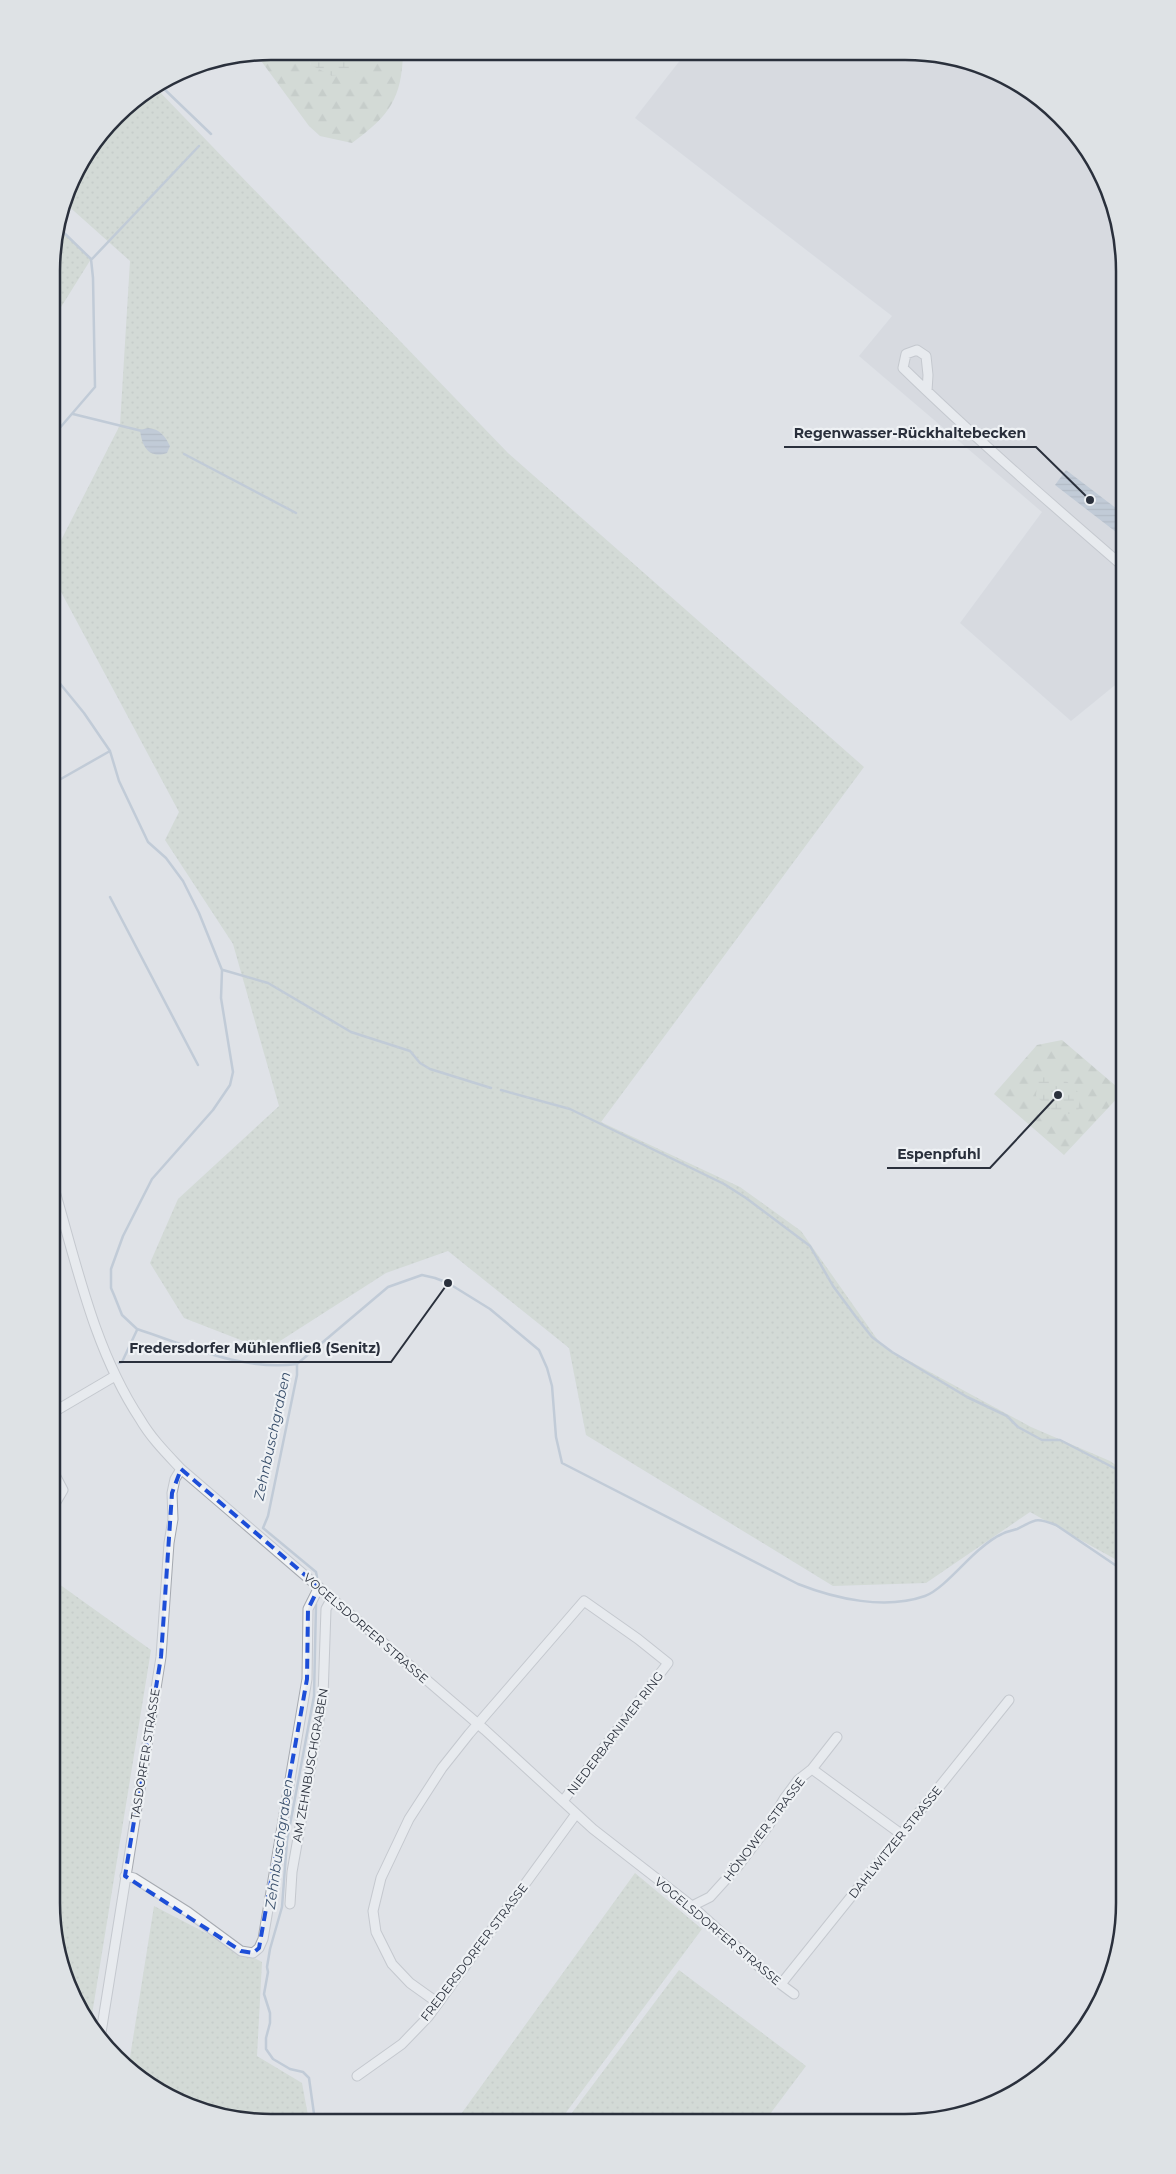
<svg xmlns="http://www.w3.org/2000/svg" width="1176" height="2174" viewBox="0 0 1176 2174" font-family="Montserrat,sans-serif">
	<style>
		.built { fill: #ced1d8 }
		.grass { fill: url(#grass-dots) }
		.forest { fill: url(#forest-firs) }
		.wetland { fill: url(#wetland-marsh) }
		.water { fill: url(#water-rules) }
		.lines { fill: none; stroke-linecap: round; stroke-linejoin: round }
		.stream { stroke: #9eafc3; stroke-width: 2.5 }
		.minor-casing { stroke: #a5a9b0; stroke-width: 11 }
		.minor { stroke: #f1f3f5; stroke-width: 9 }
		.marked { fill: none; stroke: #1d4ed8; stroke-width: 4; stroke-dasharray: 10 6; stroke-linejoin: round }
		.labels { text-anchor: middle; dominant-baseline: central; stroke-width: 4.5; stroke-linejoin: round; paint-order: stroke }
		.street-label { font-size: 12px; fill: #2a303c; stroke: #eef1f4 }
		.water-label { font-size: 14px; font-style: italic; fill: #394f6b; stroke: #eef1f4 }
		.rim { fill: none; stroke: #2a303c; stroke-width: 2.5 }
		.leader { fill: none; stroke: #2a303c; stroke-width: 2 }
		.callout-dot { fill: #2a303c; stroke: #eef1f4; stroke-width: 2 }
		.callout-label { font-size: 14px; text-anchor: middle; font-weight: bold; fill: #2a303c; stroke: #eef1f4; stroke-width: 4.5; stroke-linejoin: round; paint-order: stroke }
	</style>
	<defs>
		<pattern id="grass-dots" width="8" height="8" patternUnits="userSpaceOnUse" patternTransform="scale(1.25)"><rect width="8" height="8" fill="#c5d0c1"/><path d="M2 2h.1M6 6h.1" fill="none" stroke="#a9b3a7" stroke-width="1.8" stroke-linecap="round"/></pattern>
		<pattern id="forest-firs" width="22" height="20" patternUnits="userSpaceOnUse" patternTransform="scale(1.25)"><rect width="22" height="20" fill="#c5d0c1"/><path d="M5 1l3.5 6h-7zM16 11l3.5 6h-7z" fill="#a9b3a7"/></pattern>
		<pattern id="wetland-marsh" width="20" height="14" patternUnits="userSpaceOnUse" patternTransform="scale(1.25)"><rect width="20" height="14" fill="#c5d0c1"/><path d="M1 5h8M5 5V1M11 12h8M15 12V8" fill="none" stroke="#a9b3a7"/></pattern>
		<pattern id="water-rules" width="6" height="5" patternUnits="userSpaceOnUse" patternTransform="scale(1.25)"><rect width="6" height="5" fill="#9eafc3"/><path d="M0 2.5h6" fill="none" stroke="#818fa0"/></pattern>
	</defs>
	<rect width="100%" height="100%" fill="#dfe2e7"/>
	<!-- built -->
	<path class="built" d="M685,54L947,55L1002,74L1050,106L1088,149L1113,200L1125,271V677L1071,721L960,623L1042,512L859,356L892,316L635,118Z"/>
	<!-- grass -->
	<path class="grass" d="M156,88L508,453L864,767L601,1122L740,1187L801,1231L882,1346L1031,1427L1110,1461L1124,1471V1564L1030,1512L926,1583L833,1586L586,1435L569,1348L448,1251L386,1273L266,1350L184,1318L150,1263L178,1199L279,1106L233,944L165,840L179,812L53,577V556L120,425L130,261L65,203L74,174L126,106Z
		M58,227L91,259L53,320V243Z
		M52,1579L151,1650L90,2027L63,1974L51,1903Z
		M635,1873L702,1929L559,2122L456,2121Z
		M154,1906L262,1962L257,2056L302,2083L309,2121H242L187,2106L128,2070Z
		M679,1970L806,2066L764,2122H565Z"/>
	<!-- forest -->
	<path class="forest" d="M271,51H306L311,65L362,54L361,52H403C402,99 389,116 352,143L320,136L309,126L256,54Z
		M1062,1040L1123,1092L1064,1155L994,1094L1037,1045Z"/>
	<!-- wetland -->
	<path class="wetland" d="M306,51L361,52L362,54L355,72L332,76L311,65Z
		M1060,1075L1080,1094L1078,1115L1054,1112L1036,1096L1037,1076Z"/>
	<!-- water -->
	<path class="water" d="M148,428C160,429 165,436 170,446L167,453C149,459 142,447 140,430Z
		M1066,470L1125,515V539L1055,485Z"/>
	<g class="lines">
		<!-- stream -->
		<path class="stream" d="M160,85L211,134
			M58,227L91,259L93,278L95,387L58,430
			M92,259L199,146
			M73,414L142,431
			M53,449C58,430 64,402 53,385
			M184,454L296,513
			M53,675L84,713L110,751L119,781L148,842L166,858L183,881L199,913L222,970L221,998L233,1072L230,1085L213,1110L152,1179L123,1236L111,1269V1288L114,1295L122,1315L137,1329C189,1346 241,1371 297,1364L388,1287L422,1275L435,1278L448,1283L490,1309L539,1350L547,1368L552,1386L556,1437L562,1463L798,1584C836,1599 885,1610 925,1596C942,1590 966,1560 980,1549C987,1543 995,1537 1002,1534C1007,1531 1012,1531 1017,1529C1036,1520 1034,1517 1056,1525L1124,1571
			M52,784L110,751
			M110,897L198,1065
			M223,970L268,983L351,1032L410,1051L420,1063L430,1069L491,1088
			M501,1090L570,1109L724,1184L746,1198L810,1246L833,1286L856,1317L872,1337L892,1352L967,1397L1007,1416L1018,1427L1042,1440H1060L1124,1473
			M119,1363L122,1362L137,1330
			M297,1364V1375L268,1516L263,1528L316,1572L317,1577
			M315,2121L309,2078L303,2072L290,2069L273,2059L266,2049V2038L270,2023V2013L264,1994L268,1972L267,1967L270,1949L282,1907L287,1841L314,1696L316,1604"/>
		<defs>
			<path id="minor" d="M927,391L928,375L926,356L917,350L906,354L903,368C974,437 1050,503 1125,568
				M52,1181C76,1261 93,1348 140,1419C151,1438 166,1453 181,1469L485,1730L593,1829L692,1906L767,1974L794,1994
				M52,1413L115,1376
				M52,1509L63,1490L52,1469
				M812,1769L901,1834
				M125,1876L134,1878L188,1912L241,1951L253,1953L259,1948L263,1939L307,1679L308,1609L319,1587
				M290,1904L292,1872L323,1697L326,1609L332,1598
				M692,1906L710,1897L739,1865L769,1825L784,1799L798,1780L812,1769L837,1737
				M781,1984L1009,1700
				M438,2003L410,1983L392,1964L376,1932L373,1911L381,1878L409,1819L442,1768L469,1734L584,1601L638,1639L668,1663L563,1801
				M100,2039L161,1657L169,1543L173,1519L172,1493L175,1479L181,1469
				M357,2076L402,2044L428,2017L576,1814"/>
		</defs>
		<!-- minor casing -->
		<use href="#minor" class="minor-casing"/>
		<!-- minor -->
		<use href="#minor" class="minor"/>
	</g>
	<!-- marked area -->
	<path d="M0 0H1176V2174H0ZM181,1469L319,1587L308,1609L307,1679L259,1948L253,1953L241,1951L125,1876L161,1657L172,1493Z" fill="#dfe2e7" fill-opacity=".55" fill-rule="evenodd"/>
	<path class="marked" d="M181,1469L319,1587L308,1609L307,1679L259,1948L253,1953L241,1951L125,1876L161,1657L172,1493Z"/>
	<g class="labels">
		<!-- street labels -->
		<g class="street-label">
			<text transform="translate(366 1628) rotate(41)">VOGELSDORFER STRASSE</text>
			<text transform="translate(615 1733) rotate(-53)">NIEDERBARNIMER RING</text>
			<text transform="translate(145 1754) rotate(-81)">TASDORFER STRASSE</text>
			<text transform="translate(310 1765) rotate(-80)">AM ZEHNBUSCHGRABEN</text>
			<text transform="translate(764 1829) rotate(-53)">HÖNOWER STRASSE</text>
			<text transform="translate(895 1842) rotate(-51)">DAHLWITZER STRASSE</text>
			<text transform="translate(718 1931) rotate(40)">VOGELSDORFER STRASSE</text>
			<text transform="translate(474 1952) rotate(-53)">FREDERSDORFER STRASSE</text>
		</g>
		<!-- water labels -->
		<g class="water-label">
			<text transform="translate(272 1436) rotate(-78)">Zehnbuschgraben</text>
			<text transform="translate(279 1844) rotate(-82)">Zehnbuschgraben</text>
		</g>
	</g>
	<!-- crop -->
	<path d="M0 0H1176V2174H0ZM271 60H905A211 211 0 0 1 1116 271V1903A211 211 0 0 1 905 2114H271A211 211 0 0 1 60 1903V271A211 211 0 0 1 271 60Z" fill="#dee2e5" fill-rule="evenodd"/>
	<path class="rim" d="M271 60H905A211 211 0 0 1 1116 271V1903A211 211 0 0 1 905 2114H271A211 211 0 0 1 60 1903V271A211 211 0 0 1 271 60Z"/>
	<!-- callouts -->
	<path class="leader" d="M1090 500L1036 447H784M1058 1095L990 1168H887M448 1283L391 1362H119"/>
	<g class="callout-dot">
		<circle cx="1090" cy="500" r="5"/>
		<circle cx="1058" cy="1095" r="5"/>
		<circle cx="448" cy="1283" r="5"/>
	</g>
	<g class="callout-label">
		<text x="910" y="438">Regenwasser-Rückhaltebecken</text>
		<text x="939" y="1159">Espenpfuhl</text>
		<text x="255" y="1353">Fredersdorfer Mühlenfließ (Senitz)</text>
	</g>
</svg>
